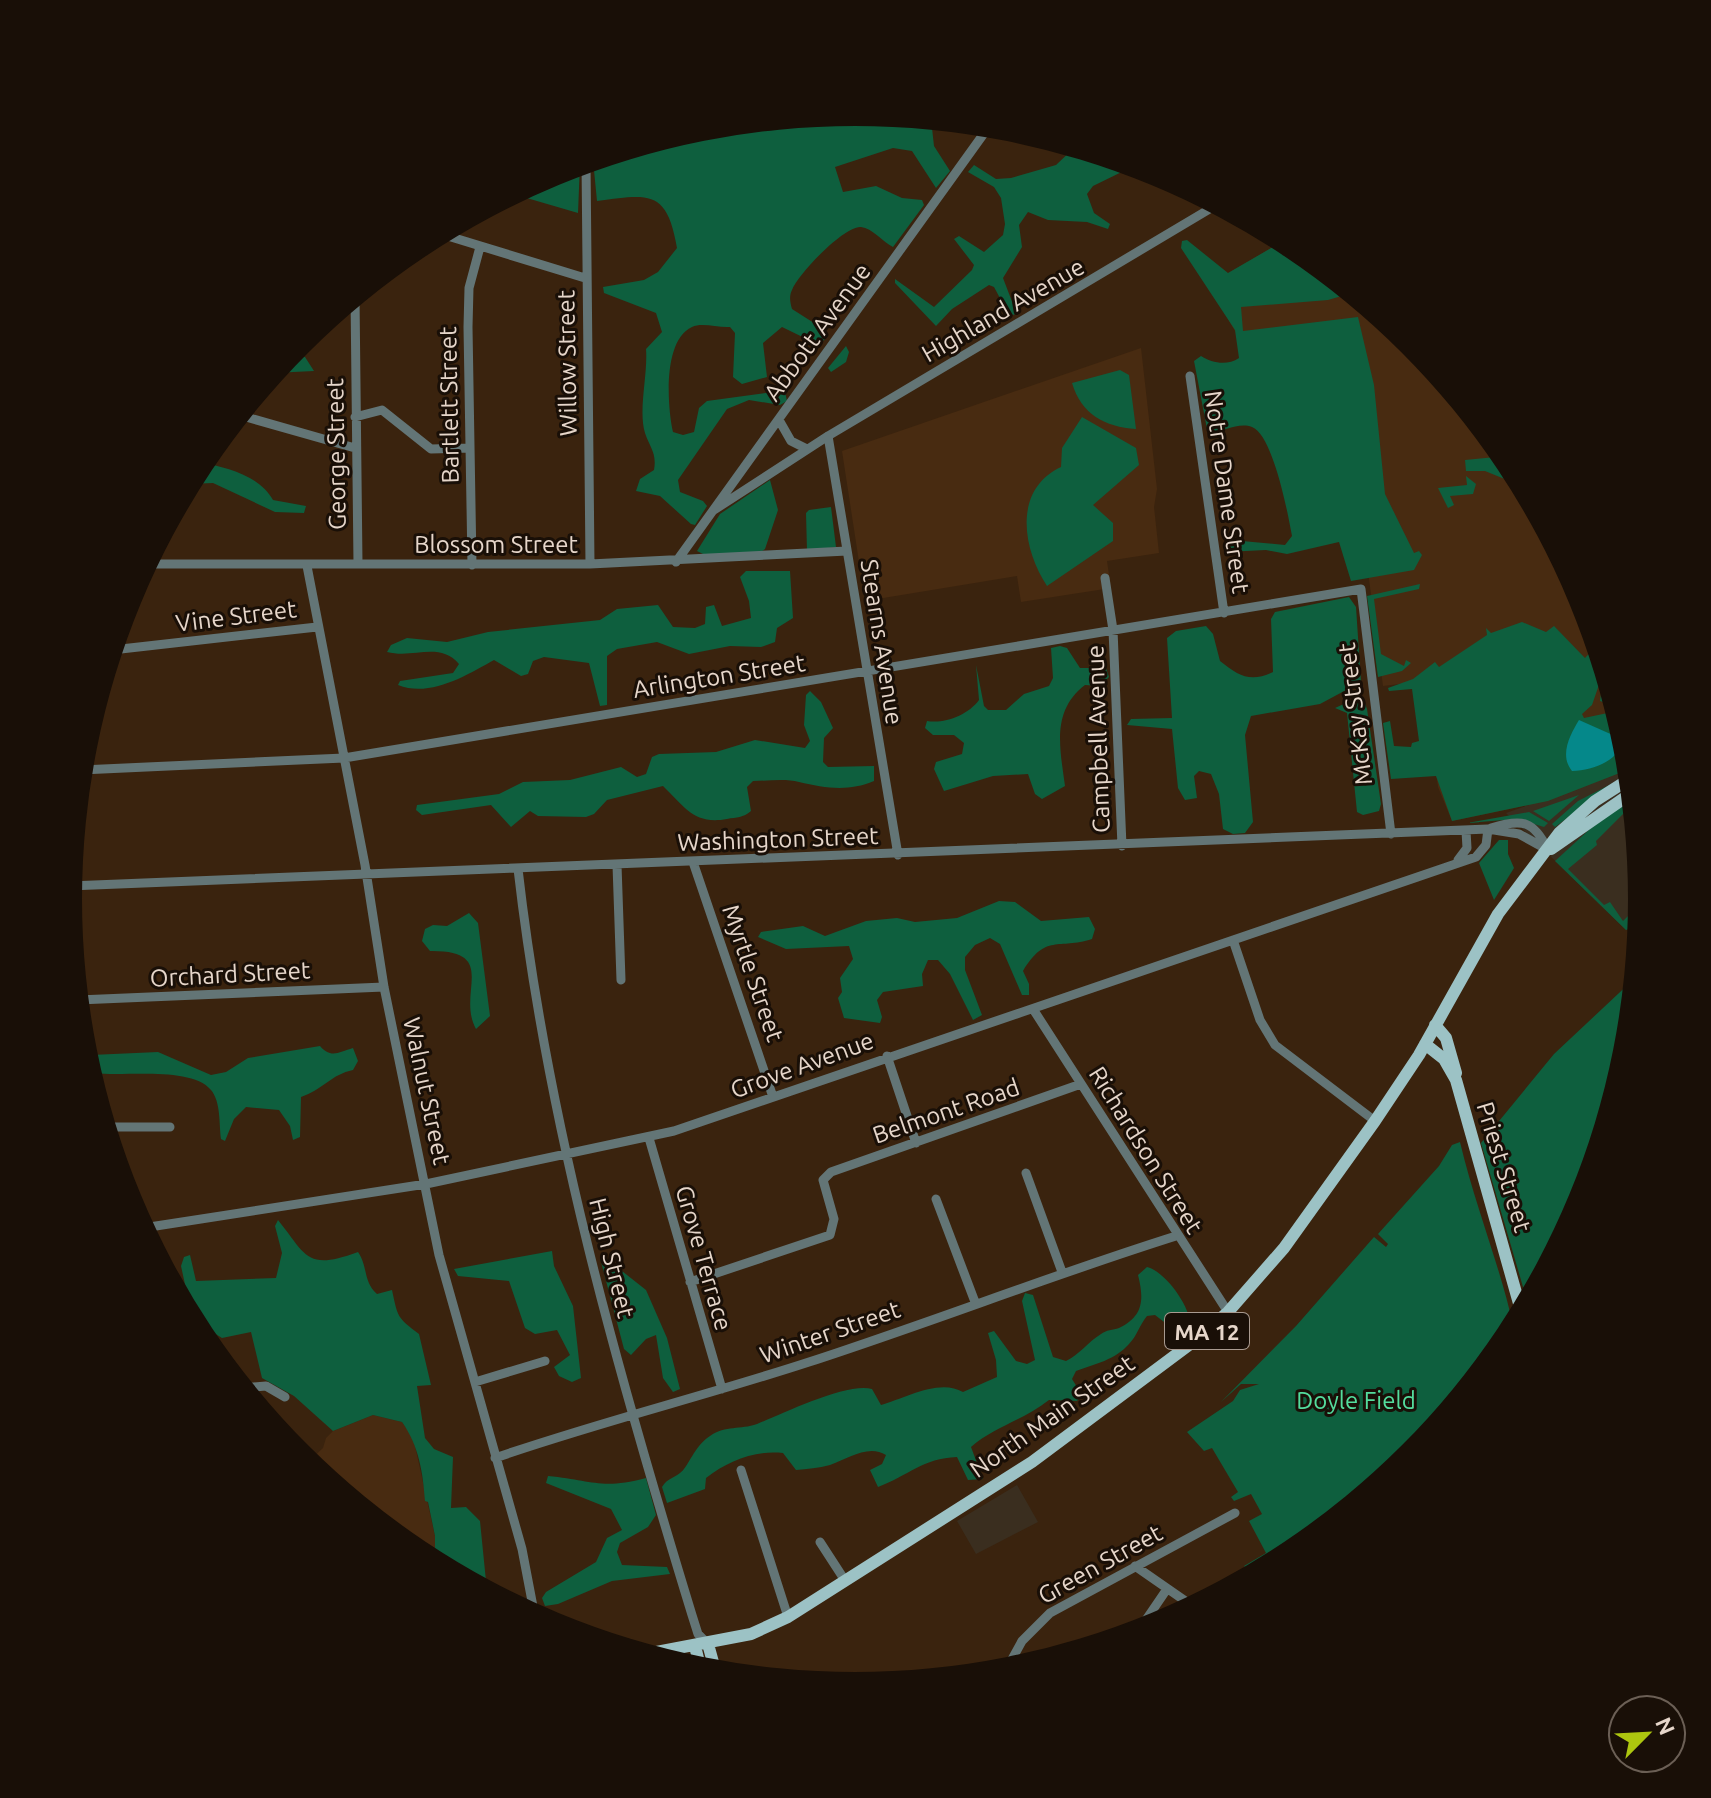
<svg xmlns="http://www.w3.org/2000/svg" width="1711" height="1798" viewBox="0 0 1711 1798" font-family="Ubuntu,sans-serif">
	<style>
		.commercial { fill: #3a2e1f }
		.built { fill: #482b11 }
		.green { fill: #0e5f3e }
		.water { fill: #05888a }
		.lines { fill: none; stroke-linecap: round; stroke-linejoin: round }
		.minor { stroke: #637576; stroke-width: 9 }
		.major { stroke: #9cc2c5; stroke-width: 12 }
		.labels { text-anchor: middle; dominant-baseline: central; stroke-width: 6; stroke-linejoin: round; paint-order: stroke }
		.shield { fill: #190f07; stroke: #a89a90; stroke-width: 2 }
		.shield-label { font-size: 22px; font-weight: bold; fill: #e6d6ca }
		.street-label { font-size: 24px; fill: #e6d6ca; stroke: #190f07 }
		.park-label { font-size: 24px; fill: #54dc9d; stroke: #190f07 }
	</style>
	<rect width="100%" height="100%" fill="#3a230e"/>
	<!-- commercial -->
	<path class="commercial" d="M1630,769L1643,899L1641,924L1626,930L1506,813Z
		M1017,1485L1038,1522L976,1554L957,1521Z"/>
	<!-- built -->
	<path class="built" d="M1285,240L1413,342L1511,462L1583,598L1628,746L1630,769L1548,801L1452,821L1438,787L1424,681L1383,686L1339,350L1252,360L1208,285Z
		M1141,348L1157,489L1154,507L1159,553L1107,561L1111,588L1021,602L1017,576L865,601L842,451Z
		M373,1415L402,1422L413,1437L435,1536V1563L418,1554L307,1463L323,1448L326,1438L333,1431Z"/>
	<!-- green -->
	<path class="green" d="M856,112L931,119L934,146L950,171L936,188L912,151L893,148L835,167L843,192L876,186L902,198L922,200L924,205L893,247C883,242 872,228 861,227C845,225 798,274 792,290C789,296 790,302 792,309L825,330L828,336L819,345L782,327L763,343L767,377L742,384L733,377L735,333L730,327C718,328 702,322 692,327C663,340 667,405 673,432L683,435L694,432L699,408L707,401L780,391L785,392L787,401L780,405L749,400L727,409L678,480L680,492L703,501L707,506L695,525L691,524L660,496L636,491L640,479L654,470C657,453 650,448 645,433C638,410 648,375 646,349L662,332L656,313L604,293L603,287L644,280L658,272L677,248C667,189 649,194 597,201L593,160L666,142C701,116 808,116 856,112Z
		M1075,147L1136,165L1093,186L1087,194L1094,213L1110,224L1108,229L1087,222L1048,220L1028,212L1019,225L1022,247L1003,278L1016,312L1014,315L1008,313L994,287L989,285L952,309L936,326L895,283V279L934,307L972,270L974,265L954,239L959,236L984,252L1003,235L1005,224L1001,198L994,187L968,172L974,165L996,179L1011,178L1056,165Z
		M580,164L578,213L513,194L555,171Z
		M1187,240L1228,273L1285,240L1352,293L1328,300L1241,307L1243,331L1358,317L1374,385L1385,494L1414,553L1419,551L1422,555L1414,570L1351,581L1339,542L1287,554L1266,550L1225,552L1223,546L1231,540L1285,545L1292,536C1288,514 1273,435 1252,427C1239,422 1224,431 1210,434L1207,429L1194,361L1201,356C1212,363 1227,366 1239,358L1235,330L1181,248L1182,241Z
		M846,346L849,352L846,362L831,372L828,368Z
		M290,353L305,357L314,371L273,373Z
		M1120,370L1129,375L1136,429C1105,427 1081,414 1072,383Z
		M1082,417L1136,448L1139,465L1093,505L1113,523V541L1047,586C1023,550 1012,490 1061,467L1062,448Z
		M1506,456L1500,463L1506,466L1512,482L1485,471H1466L1465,460Z
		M200,462C227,468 259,475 273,500L306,506L304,513L275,512L213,483L189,484Z
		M1466,476L1476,484L1473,494L1450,496L1454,505L1448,508L1438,488L1467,485Z
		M770,480L778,510L765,549L761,552L705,555L697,551L720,514Z
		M831,507L836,547L807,551L806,513L809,510Z
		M746,571H790L793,618L777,628L775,642L761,647L730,646L689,654L657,642L617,649L607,656V705L600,706L589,663L544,657L533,661L528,674L521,676L494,660C467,675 430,698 398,685L400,681L453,673L459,664C439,641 414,659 387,652L391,645L407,638L447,642L488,632L600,620L617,609L658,605L673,627L695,628L705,624L706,607L714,605L722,626L751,618L749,601L740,577Z
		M1420,584L1419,589L1374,599L1381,654L1404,666L1406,660L1411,663L1402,671L1378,677L1367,596Z
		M1349,597L1356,607L1361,682L1320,704L1251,716L1245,735L1253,822L1245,833L1233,834L1223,829L1219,794L1211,774L1199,771L1194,776L1197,798L1185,800L1178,788L1172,729L1127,725L1131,719L1172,718L1167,638L1176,631L1206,626L1213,634L1220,661C1239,676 1250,683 1273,672L1271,619L1275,612Z
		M1522,622L1546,632L1554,626L1585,658L1597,645L1603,662L1596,669L1602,676L1592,705L1582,714L1584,718L1617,711L1630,769L1548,801L1452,821L1436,776L1391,779L1383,723L1390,721L1394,746L1411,747L1412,743L1419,741L1412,689L1389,691L1388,688L1413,679L1435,662L1439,667L1487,635L1486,628L1491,633Z
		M1060,646L1067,648L1080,668H1106L1109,677L1100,686L1085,685C1051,711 1060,748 1065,786L1042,799L1035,794L1028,774L993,776L944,791L934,769L936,762L962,754L964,743L954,735H933L925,728L927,721C945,724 968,715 979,700L976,665L984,706L988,710H1006L1024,694L1049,686L1053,678L1051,648Z
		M1608,679L1616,706L1600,701L1602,686Z
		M810,691L821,702L833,728L824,738L823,762L828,767L874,766V781C848,792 825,788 799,782C785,778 768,781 753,781L747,787L751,811C743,818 737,817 727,819C694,825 685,807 663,786L607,800L594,814L586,817L538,816L530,811L511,827L491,805L422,815L416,810L417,805L499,794L523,782L570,780L621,767L637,777L646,774L652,757L659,754L716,752L755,740L805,748L810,741L804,725L806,695Z
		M1357,698L1364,701L1367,709L1381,804L1379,811L1363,815L1357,812L1347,713L1335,708Z
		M1617,781L1555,827L1552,824L1578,801Z
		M1579,795L1549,821L1533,811Z
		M1633,798L1634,803L1596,841L1597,845L1568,869L1604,905L1610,902L1623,921L1633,911L1642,912L1641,924L1626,930L1555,861L1590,829Z
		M1529,812L1548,823L1544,827L1517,819L1467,823Z
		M1499,840H1508V854L1514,868L1494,900L1479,863Z
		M999,901L1015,902L1041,921L1089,917L1095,929L1092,939C1058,950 1046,933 1023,971L1029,984V995H1022L1000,944L990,938L975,945L965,957V970L982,1015L973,1020L950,974L938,960H928L922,974L923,986L883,992L877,1000L882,1017L880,1023L844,1018L838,998L842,992L840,978L853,959L849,946L786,949L758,937L761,932L803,926L825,936L866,921L897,918L915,922L957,918Z
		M469,913L478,923L490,1016L476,1029C456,993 500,950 430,951L422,941L425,929L433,925L447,926Z
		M1635,978L1628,1053L1583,1201L1528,1304L1481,1143L1554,1054Z
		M320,1046C331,1059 339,1052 353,1048L358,1061L353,1070C332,1074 322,1090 301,1097L300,1137L293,1140L290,1126L279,1110L246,1107L234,1119L225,1141L221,1139C219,1124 221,1102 211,1090C191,1066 124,1077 94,1073L91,1055L158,1052L211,1075L226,1072L248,1058Z
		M1460,1142C1476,1209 1500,1265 1514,1329L1412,1456L1293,1554L1253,1575L1244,1566L1266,1553L1249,1521L1262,1514L1251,1494L1234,1501L1231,1497L1238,1492L1212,1448L1204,1451L1187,1432L1233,1401L1240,1390L1259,1384H1241L1221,1402L1296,1326L1374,1237L1386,1247L1388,1244L1378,1234L1439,1166L1452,1145Z
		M278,1220C307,1256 306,1271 358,1252C368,1266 363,1282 377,1294L392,1290C398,1318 397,1317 419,1334L431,1385L417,1386L425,1438L434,1449L453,1457L451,1508L466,1507L480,1521L487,1591L435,1563V1536L428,1502L425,1501C423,1473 419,1446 402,1422L373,1415L333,1431L294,1396L262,1378L251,1332L222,1338L214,1333L199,1334L177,1292L186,1289L181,1266L184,1257L190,1255L196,1281L276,1278L282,1253L275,1226Z
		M552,1251L554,1266L573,1306L581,1378L572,1382L559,1376L554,1367L570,1355L557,1330L535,1334L525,1328L509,1281L458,1276L454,1269Z
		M603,1256L646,1290L667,1338L680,1389L673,1392L663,1378L656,1335L646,1339L631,1355L624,1349L600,1258Z
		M1147,1267C1165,1271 1193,1309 1190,1328L1181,1335L1155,1315L1147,1316C1140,1324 1137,1336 1129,1344C1115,1360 1095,1364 1076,1371L1072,1379L1082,1395L1077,1401L1049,1400C1024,1420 994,1427 971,1447L983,1479L968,1480L957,1457C923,1458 908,1476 878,1487L870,1470L882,1464L886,1455C868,1444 848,1459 830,1465C819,1468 807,1469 796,1470L783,1453C754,1450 728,1461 706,1478L705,1489L667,1503L662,1487C668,1478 672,1479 680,1473C688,1468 694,1446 710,1436C726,1425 740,1430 757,1424C782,1414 847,1382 872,1389L881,1405C905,1398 940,1378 963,1392L997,1377L996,1360L988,1333L994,1331L1016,1361L1027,1364L1035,1360L1022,1301L1025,1293L1033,1295L1053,1357L1066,1361C1080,1354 1088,1342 1101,1334C1106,1330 1113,1330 1119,1328C1144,1316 1144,1299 1138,1275Z
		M548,1476C591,1480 601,1490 646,1478L656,1515L648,1527L620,1543L617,1552L622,1565L667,1567L670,1574L612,1581L558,1604L545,1606L542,1598L546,1592L596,1562L607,1538L622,1530L611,1509L546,1483Z"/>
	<!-- water -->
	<path class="water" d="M1579,720L1624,740C1618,761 1594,770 1572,771C1559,755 1570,735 1579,720Z"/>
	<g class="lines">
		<!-- minor -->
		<path class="minor" d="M586,162L590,564
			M438,233L585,278
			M355,296L358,564
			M1190,376L1224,613
			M239,415L355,448
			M355,417L382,410L431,449L469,448
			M779,420L791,441L807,449
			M828,436L898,855
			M714,510L828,436L1218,204
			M676,562L990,125
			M146,564H590L847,551
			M472,565L468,327L469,288L480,247
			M307,566L365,865L384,987L439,1255L522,1549L535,1617
			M1105,578L1113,630L1122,846
			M112,650L317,627
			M81,770L344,758L1361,589L1391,834
			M1491,828C1523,818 1534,821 1548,850
			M1458,860L1467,848L1466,831
			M693,862L773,1097
			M617,865L621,980
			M518,869C547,1123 617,1370 692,1615L698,1634L708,1644
			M69,886L1488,829L1519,834L1548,850
			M1233,940L1260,1020L1275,1045L1375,1121
			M78,1000L384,987
			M1033,1009L1228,1312
			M887,1056L916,1143
			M106,1127H170
			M649,1138L722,1389
			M1026,1173L1062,1272
			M936,1199L975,1302
			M143,1228L426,1184L674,1131L1476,857L1486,845L1488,829
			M690,1282L830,1235L834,1219L823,1180L831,1172L1081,1084
			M475,1382L545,1361
			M243,1388L266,1386L285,1397
			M495,1458C599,1422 705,1396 809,1362C932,1322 1052,1275 1176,1236
			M741,1470L788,1617
			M820,1542L844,1579
			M1135,1566L1194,1607
			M1137,1633L1167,1589
			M1005,1672L1022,1641L1050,1613L1235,1513"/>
		<!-- major -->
		<path class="major" d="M1551,849L1633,792
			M1435,1025L1446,1038L1456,1073
			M1425,1044L1444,1059L1456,1080L1522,1314
			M708,1644L716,1673
			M695,1646L701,1671
			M646,1654L751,1634L788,1617L1032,1462L1193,1342L1228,1312L1284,1248L1375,1121L1419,1055L1498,914L1559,833L1595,801L1631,778
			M659,1658L683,1666"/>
	</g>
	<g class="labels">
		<!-- shield labels -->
		<rect class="shield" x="1165" y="1313" width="84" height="36" rx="6"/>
		<g class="shield-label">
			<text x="1207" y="1331">MA 12</text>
		</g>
		<!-- street labels -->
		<g class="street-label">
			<text transform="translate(1003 310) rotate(-30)">Highland Avenue</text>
			<text transform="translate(817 332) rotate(-54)">Abbott Avenue</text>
			<text transform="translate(567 363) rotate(-91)">Willow Street</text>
			<text transform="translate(449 405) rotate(-91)">Bartlett Street</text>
			<text transform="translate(336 454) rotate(-91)">George Street</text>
			<text transform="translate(1227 492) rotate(82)">Notre Dame Street</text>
			<text x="496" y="544">Blossom Street</text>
			<text transform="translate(236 616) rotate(-7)">Vine Street</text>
			<text transform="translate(882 642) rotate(81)">Stearns Avenue</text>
			<text transform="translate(719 676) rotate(-9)">Arlington Street</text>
			<text transform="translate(1355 714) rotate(-97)">McKay Street</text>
			<text transform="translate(1098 739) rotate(-92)">Campbell Avenue</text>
			<text transform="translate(778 839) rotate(-2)">Washington Street</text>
			<text transform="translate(753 973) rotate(71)">Myrtle Street</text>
			<text transform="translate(230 974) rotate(-3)">Orchard Street</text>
			<text transform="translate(802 1065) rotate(-20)">Grove Avenue</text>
			<text transform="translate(427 1091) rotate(78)">Walnut Street</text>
			<text transform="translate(946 1111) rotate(-19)">Belmont Road</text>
			<text transform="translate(1146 1150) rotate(58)">Richardson Street</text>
			<text transform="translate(1504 1167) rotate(73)">Priest Street</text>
			<text transform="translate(612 1258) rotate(76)">High Street</text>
			<text transform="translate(704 1258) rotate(74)">Grove Terrace</text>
			<text transform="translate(830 1332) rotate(-19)">Winter Street</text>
			<text transform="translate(1052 1416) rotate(-35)">North Main Street</text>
			<text transform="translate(1100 1564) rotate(-29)">Green Street</text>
		</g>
		<!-- park labels -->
		<g class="park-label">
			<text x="1356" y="1400">Doyle Field</text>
		</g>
	</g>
	<!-- crop -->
	<path d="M0 0H1711V1798H0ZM82 899a773 773 0 1 1 1546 0a773 773 0 1 1-1546 0Z" fill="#190f07" fill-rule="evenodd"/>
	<!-- north arrow -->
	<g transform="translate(1647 1734) rotate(66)"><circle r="38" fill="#190f07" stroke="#6b5f55" stroke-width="2"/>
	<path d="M0-6L14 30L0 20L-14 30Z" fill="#adc60f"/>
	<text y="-12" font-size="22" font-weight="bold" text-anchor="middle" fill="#e6d6ca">N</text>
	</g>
</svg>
